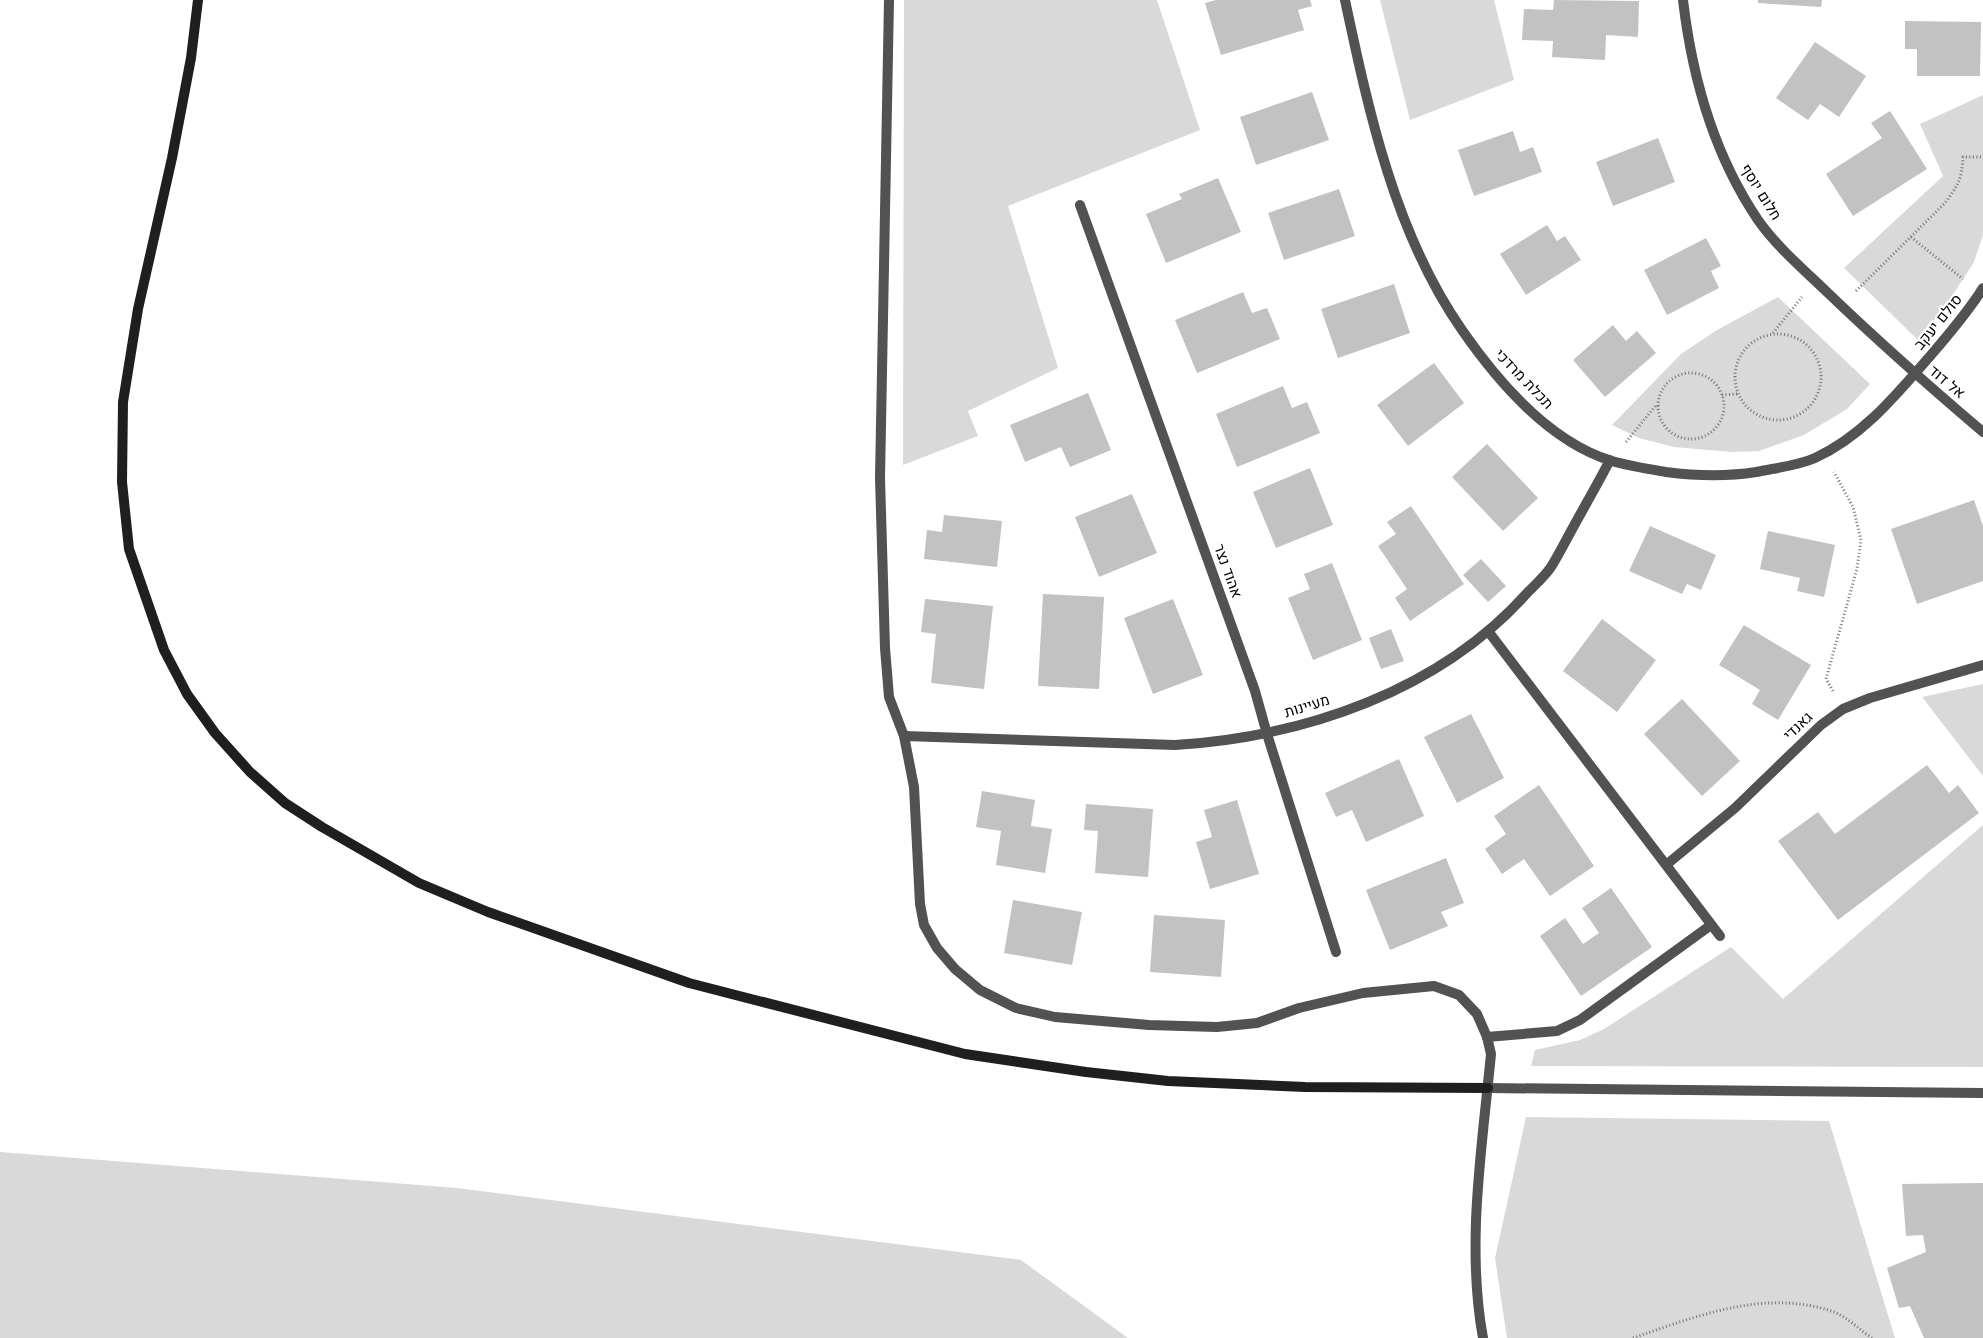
<svg xmlns="http://www.w3.org/2000/svg" width="1983" height="1338" viewBox="0 0 1983 1338" font-family="Jost,Heebo,sans-serif">
	<style>
		.green { fill: #d9d9d9 }
		.building { fill: #c2c2c2 }
		.lines { fill: none; stroke-linecap: round; stroke-linejoin: round }
		.path { stroke: #747474; stroke-width: 3; stroke-dasharray: 1 2.5; stroke-linecap: butt }
		.service { stroke: #525252; stroke-width: 10 }
		.minor { stroke: #525252; stroke-width: 10 }
		.tertiary { stroke: #525252; stroke-width: 10 }
		.secondary { stroke: #1f1f1f; stroke-width: 10 }
		.labels { text-anchor: middle; dominant-baseline: central; stroke-width: 4.5; stroke-linejoin: round; paint-order: stroke }
		.street-label { font-size: 15px; fill: #000; stroke: #fff }
	</style>
	<rect width="100%" height="100%" fill="#fff"/>
	<!-- green -->
	<path class="green" d="M904,0H1157L1200,130L1008,206L1058,368L968,411L978,436L903,465Z
		M1380,0H1494L1514,80L1410,120Z
		M1983,95V235L1974,262L1954,293L1919,341L1844,268L1943,176L1920,124Z
		M1778,297L1870,384L1847,409L1804,435L1759,451L1732,452L1674,447L1639,438L1612,425L1681,354L1717,330Z
		M1983,684V776L1922,697Z
		M1983,825V1067L1531,1066L1535,1050L1580,1040L1604,1029L1731,947L1783,999Z
		M1526,1117L1829,1121L1895,1338H1507L1495,1258Z
		M0,1152L457,1188L1021,1260L1128,1338H0Z"/>
	<!-- building -->
	<path class="building" d="M1216,0H1310L1312,6L1298,10L1304,30L1221,55L1205,3Z
		M1554,0L1639,1L1638,37L1606,35L1605,60L1552,57L1553,41L1522,40L1524,9L1553,10Z
		M1758,0H1822L1821,7L1758,3Z
		M1905,21L1981,22L1980,76H1917V49H1905Z
		M1815,42L1866,76L1839,117L1820,104L1808,120L1776,98Z
		M1312,92L1329,140L1256,165L1240,117Z
		M1890,111L1927,169L1853,216L1826,174L1882,138L1871,123Z
		M1513,131L1520,152L1533,147L1542,172L1474,196L1458,150Z
		M1658,138L1675,182L1613,206L1596,162Z
		M1218,178L1241,232L1166,263L1146,214L1182,199L1179,194Z
		M1339,189L1355,236L1284,260L1268,213Z
		M1547,225L1557,241L1565,236L1581,260L1526,295L1500,254Z
		M1706,238L1721,266L1711,271L1719,288L1667,315L1644,270Z
		M1394,284L1410,333L1338,358L1321,309Z
		M1243,292L1252,313L1267,308L1280,339L1197,373L1175,320Z
		M1613,325L1626,341L1637,331L1656,353L1605,397L1573,360Z
		M1434,363L1464,403L1408,446L1377,405Z
		M1283,386L1292,408L1307,402L1320,433L1237,467L1216,414Z
		M1088,393L1111,450L1070,467L1061,447L1025,462L1010,425Z
		M1487,444L1538,498L1503,531L1452,477Z
		M1310,468L1333,525L1276,548L1253,492Z
		M1132,494L1157,553L1099,577L1075,517Z
		M1974,500L1983,526V581L1917,604L1891,529Z
		M1411,506L1464,584L1410,621L1395,598L1407,589L1378,546L1396,534L1387,522Z
		M944,515L1002,521L997,567L924,559L927,530L942,532Z
		M1650,526L1716,555L1701,590L1687,584L1682,594L1629,571Z
		M1768,531L1835,545L1824,597L1797,591L1800,578L1760,569Z
		M1481,559L1506,586L1488,602L1463,575Z
		M1332,563L1362,640L1313,660L1288,598L1310,589L1304,574Z
		M1043,594L1104,597L1099,689L1038,686Z
		M925,599L993,606L984,689L931,683L936,634L921,632Z
		M1173,599L1203,675L1153,694L1124,618Z
		M1602,619L1656,660L1617,712L1563,671Z
		M1744,625L1811,665L1778,720L1752,704L1760,690L1719,665Z
		M1391,629L1404,661L1381,669L1369,638Z
		M1682,699L1740,761L1702,796L1644,734Z
		M1471,714L1504,778L1457,803L1424,737Z
		M1399,759L1424,816L1366,842L1352,810L1336,817L1325,793Z
		M1927,765L1949,793L1958,785L1979,813L1838,920L1778,841L1818,812L1835,834Z
		M1539,785L1594,866L1550,896L1524,859L1502,874L1485,849L1506,834L1494,816Z
		M982,791L1035,800L1031,826L1052,829L1045,873L996,865L1001,831L976,827Z
		M1237,800L1259,874L1210,889L1196,842L1212,837L1204,810Z
		M1086,804L1153,809L1148,877L1095,873L1098,831L1084,830Z
		M1446,858L1464,903L1441,912L1448,926L1390,950L1366,890Z
		M1611,888L1652,947L1581,996L1540,936L1565,918L1583,944L1599,933L1582,908Z
		M1013,900L1082,912L1072,965L1004,953Z
		M1154,915L1225,920L1221,977L1150,972Z
		M1983,1183V1338H1924L1910,1306L1899,1308L1887,1268L1926,1252L1923,1235L1906,1236L1902,1184Z"/>
	<g class="lines">
		<!-- path -->
		<path class="path" d="M1911,237L1963,279
			M1856,291L1944,204C1958,186 1962,179 1963,157H1983
			M1773,333L1802,297
			M1735 377a43 43 0 1 1 86 0a43 43 0 1 1-86 0Z
			M1658 406a33 33 0 1 1 66 0a33 33 0 1 1-66 0Z
			M1722,395L1737,394
			M1626,442L1657,404
			M1833,691L1826,679L1857,569L1861,540L1853,507L1834,472
			M1633,1338C1697,1316 1766,1288 1834,1312C1847,1317 1860,1330 1872,1338"/>
		<!-- service -->
		<path class="service" d="M889,0L880,478L885,648L889,697L904,736
			M1487,1037L1557,1031L1580,1020L1711,925"/>
		<!-- minor -->
		<path class="minor" d="M1345,0C1369,113 1395,234 1462,330C1498,382 1549,442 1612,461C1629,466 1648,469 1666,472C1697,476 1725,477 1756,472C1775,468 1797,466 1815,458C1863,436 1897,394 1931,355C1950,333 1968,312 1983,288
			M1683,0C1692,77 1714,155 1758,220C1777,247 1804,270 1828,293C1878,341 1930,387 1983,432
			M1080,205L1255,691L1267,734L1336,952
			M1488,631L1720,936
			M1666,865L1735,808L1821,725L1843,709L1870,698L1983,665
			M1483,1338C1466,1245 1482,1148 1491,1054L1487,1037L1477,1014L1459,995L1434,986L1363,993L1299,1008L1257,1023L1217,1027L1149,1025L1055,1017L1016,1008L980,990L955,969L937,948L924,925L920,904L914,787L904,736L1175,745C1304,737 1440,691 1528,592C1536,584 1545,576 1551,567C1558,556 1564,544 1570,533C1583,509 1597,485 1610,460"/>
		<!-- tertiary -->
		<path class="tertiary" d="M1488,1088L1983,1093"/>
		<!-- secondary -->
		<path class="secondary" d="M198,0L191,58L172,158L138,309L123,402L122,482L129,549L164,650L187,694L215,733L250,772L285,803L322,827L419,883L488,912L689,983L965,1054L1086,1072L1168,1081L1305,1087L1488,1088"/>
	</g>
	<g class="labels">
		<!-- street labels -->
		<g class="street-label">
			<text transform="translate(1761 192) rotate(58)">חלום יוסף</text>
			<text transform="translate(1938 322) rotate(-51)">סולם יעקב</text>
			<text transform="translate(1524 379) rotate(46)">תכלת מרדכי</text>
			<text transform="translate(1947 382) rotate(40)">אל דוד</text>
			<text transform="translate(1228 571) rotate(70)">אהוד נצר</text>
			<text transform="translate(1307 706) rotate(-17)">מעיינות</text>
			<text transform="translate(1798 726) rotate(-43)">גאנדי</text>
		</g>
	</g>
</svg>
